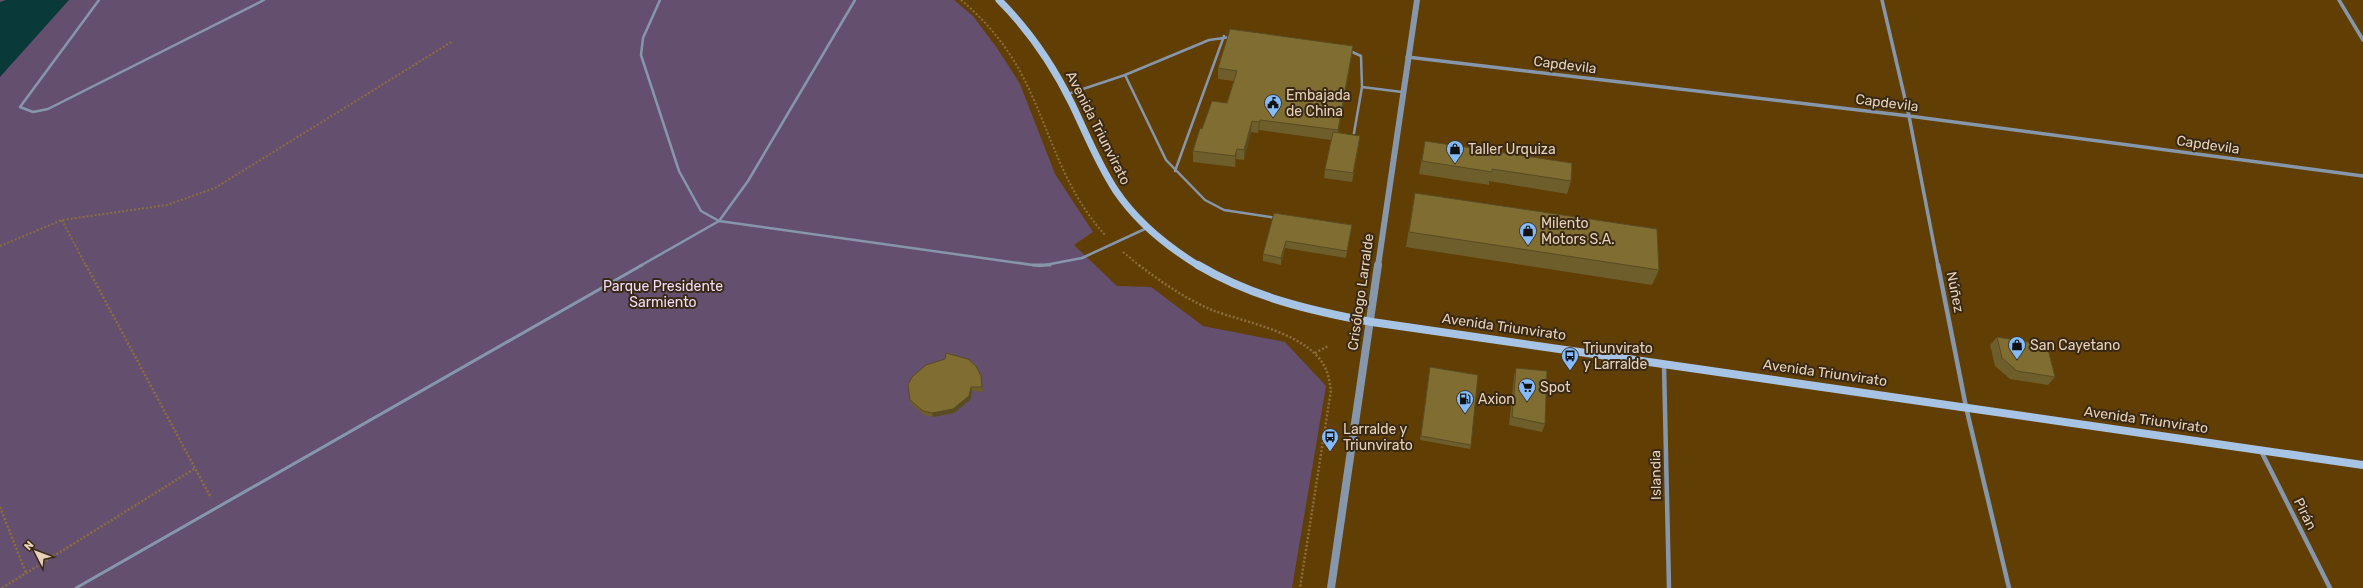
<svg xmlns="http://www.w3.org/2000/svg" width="2363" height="588" viewBox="0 0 2363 588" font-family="Rubik,sans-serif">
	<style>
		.green { fill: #644f6f }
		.water { fill: #093a39 }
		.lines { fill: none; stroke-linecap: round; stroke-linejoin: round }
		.path-far1 { stroke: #8b6e3e; stroke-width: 2; stroke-dasharray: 2 2; stroke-linecap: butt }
		.path { stroke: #8b6e3e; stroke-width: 2.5; stroke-dasharray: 2 2; stroke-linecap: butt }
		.service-far1 { stroke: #8697ac; stroke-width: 2.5 }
		.service { stroke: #8697ac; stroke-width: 3 }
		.minor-far1 { stroke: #8697ac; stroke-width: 3.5 }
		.minor { stroke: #8697ac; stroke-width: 4.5 }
		.tertiary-far1 { stroke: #8697ac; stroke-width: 6 }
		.tertiary { stroke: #8697ac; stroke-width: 8 }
		.secondary-far1 { stroke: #a8c4e5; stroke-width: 7 }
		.secondary { stroke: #a8c4e5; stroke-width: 8 }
		.wall { fill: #6d5e2b }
		.shaded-wall { fill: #594c23 }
		.building { fill: #7f6d32; stroke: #594c23 }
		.labels { text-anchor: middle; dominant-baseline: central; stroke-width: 4; stroke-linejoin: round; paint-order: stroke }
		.street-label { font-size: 14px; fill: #e7d2b9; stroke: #392914 }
		.poi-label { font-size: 14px; fill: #e7d2b9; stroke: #392914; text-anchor: start }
		.park-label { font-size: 14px; fill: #efdcfa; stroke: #392914 }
	</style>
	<rect width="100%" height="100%" fill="#603e04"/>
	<!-- green -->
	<path class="green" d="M0,0H954L973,16L997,48L1020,84L1055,174L1093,232L1074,245L1117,286L1151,287L1203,326L1285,342L1326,386L1292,588H0Z"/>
	<!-- water -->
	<path class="water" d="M6,0H69L0,77V2Z"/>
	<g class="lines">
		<!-- path-far1 -->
		<path class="path-far1" d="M961,0C985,20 1006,45 1021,73C1051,130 1060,185 1105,235
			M62,220L86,266
			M0,246L62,220L167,205L215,188L453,41
			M1123,252L1140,266"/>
		<!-- path -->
		<path class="path" d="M86,265L211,498
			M1139,265C1161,282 1186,299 1212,310C1245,323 1313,333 1327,372C1329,378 1330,384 1331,390L1300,588
			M1315,353L1328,346
			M0,507L26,573
			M2,588L194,469"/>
		<!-- service-far1 -->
		<path class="service-far1" d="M99,0L20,107L33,112L48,109L264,0
			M660,0L643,38L641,55L679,171L701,211L719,221L1040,266
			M1231,37L1209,40L1125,75L1166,160L1205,200L1224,210L1277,218
			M1350,51L1361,56L1362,87L1402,92
			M1068,94L1125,75
			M1354,133L1362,87
			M1175,171L1224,36
			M640,266L719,221L748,181L855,0
			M1040,266L1082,258L1147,228"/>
		<!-- service -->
		<path class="service" d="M1033,265H1050
			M76,588L642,265"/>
		<!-- minor-far1 -->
		<path class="minor-far1" d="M1882,0L1909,116L1938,266
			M2339,0L2363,40
			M1407,57L1909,116L2363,176"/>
		<!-- minor -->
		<path class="minor" d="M1938,265L1966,407L2009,588
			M1664,365L1669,588
			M2261,451L2330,588"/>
		<!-- tertiary-far1 -->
		<path class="tertiary-far1" d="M1378,266L1417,0"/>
		<!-- tertiary -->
		<path class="tertiary" d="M1331,588L1378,265"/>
		<!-- secondary-far1 -->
		<path class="secondary-far1" d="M999,0C1030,31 1053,65 1072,104C1086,133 1098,164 1116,191C1137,222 1168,247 1199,266"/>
		<!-- secondary -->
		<path class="secondary" d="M1198,265C1252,297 1311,311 1372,322L2363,465"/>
	</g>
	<!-- wall -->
	<path class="wall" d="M1353,46L1338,132L1359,144L1352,182L1324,178L1325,169L1331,140L1259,130L1258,133L1251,132L1244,160L1236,159L1235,167L1193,162V151L1202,129L1227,103L1234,81L1218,79V68Z
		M1425,141L1571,181L1567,194L1489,181V185L1419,174Z
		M1415,193L1659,270L1652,285L1406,247L1412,209Z
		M1274,213L1352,225L1346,258L1285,248L1281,265L1263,261V254Z
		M1997,337L2055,377L2048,385L2010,379L1995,366L1990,345Z
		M945,359L981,376L983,392L972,391L970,400L954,413L933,417L924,415L911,404L910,400Z
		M1430,367L1471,445L1470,449L1420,440Z
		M1516,368L1545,424L1542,432L1509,425L1514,376Z"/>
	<!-- shaded-wall -->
	<path class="shaded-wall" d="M1353,46L1352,56L1337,141L1338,130Z
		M1260,120L1259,130L1258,133L1259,122Z
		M1252,121L1251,132L1244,160V150Z
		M1237,149L1236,159L1235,167V156Z
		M1286,241L1285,248L1281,265V258Z
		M971,387L972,391L970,400L954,413L933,417L932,413Z"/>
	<!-- building -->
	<path class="building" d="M1230,29L1353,46L1338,130L1260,120L1259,122L1252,121L1244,150L1237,149L1235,156L1193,151L1200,128L1202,129L1212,101L1227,103L1237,71L1218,68Z
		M1333,132L1360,136L1353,173L1325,169Z
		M1425,141L1572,163L1571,181L1492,169V172L1422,161Z
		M1415,193L1657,229L1659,270L1409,232Z
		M1274,213L1352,225L1347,251L1286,241L1281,258L1263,254Z
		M1997,337L2047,345L2055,377L2017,371L2002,358Z
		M946,353L968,359L976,366L981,376L982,387H971L969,396L953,409L932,413L923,411L910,400L908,385L912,377L926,365L945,359Z
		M1430,367L1478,375L1471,445L1421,436Z
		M1516,368L1547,371L1545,424L1512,417Z"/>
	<!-- icons -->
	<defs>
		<symbol id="civic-pin" viewBox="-11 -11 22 30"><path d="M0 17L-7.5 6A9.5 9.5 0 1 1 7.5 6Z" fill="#85bbfb" stroke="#392914"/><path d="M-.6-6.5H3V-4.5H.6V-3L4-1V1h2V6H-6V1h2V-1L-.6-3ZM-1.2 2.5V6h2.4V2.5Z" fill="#111"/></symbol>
		<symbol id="shop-pin" viewBox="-11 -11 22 30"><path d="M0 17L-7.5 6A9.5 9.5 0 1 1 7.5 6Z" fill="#85bbfb" stroke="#392914"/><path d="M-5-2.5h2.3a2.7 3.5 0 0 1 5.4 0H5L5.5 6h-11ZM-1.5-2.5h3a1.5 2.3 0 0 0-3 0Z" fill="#111"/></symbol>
		<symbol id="bus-pin" viewBox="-11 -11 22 30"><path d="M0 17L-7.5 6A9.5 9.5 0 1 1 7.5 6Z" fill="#85bbfb" stroke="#392914"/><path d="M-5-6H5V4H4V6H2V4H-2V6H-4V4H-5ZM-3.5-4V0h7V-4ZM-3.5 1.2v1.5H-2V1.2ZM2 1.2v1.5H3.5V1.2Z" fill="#111"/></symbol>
		<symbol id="supermarket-pin" viewBox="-11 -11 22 30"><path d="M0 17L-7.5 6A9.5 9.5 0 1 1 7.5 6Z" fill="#85bbfb" stroke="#392914"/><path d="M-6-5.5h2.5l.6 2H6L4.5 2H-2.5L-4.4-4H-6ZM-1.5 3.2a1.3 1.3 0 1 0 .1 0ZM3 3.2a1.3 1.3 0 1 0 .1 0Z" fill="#111"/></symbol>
		<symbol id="fuel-pin" viewBox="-11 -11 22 30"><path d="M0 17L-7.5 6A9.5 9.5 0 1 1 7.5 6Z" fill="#85bbfb" stroke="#392914"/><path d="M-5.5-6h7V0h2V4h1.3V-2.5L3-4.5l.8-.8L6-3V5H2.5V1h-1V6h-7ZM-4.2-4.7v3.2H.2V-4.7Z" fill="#111"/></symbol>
	</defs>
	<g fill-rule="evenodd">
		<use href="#civic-pin" x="1263" y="93" width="20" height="27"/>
		<use href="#shop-pin" x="1445" y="139" width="20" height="27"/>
		<use href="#shop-pin" x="1518" y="221" width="20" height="27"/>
		<use href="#shop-pin" x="2007" y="335" width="20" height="27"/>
		<use href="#bus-pin" x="1560" y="346" width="20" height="27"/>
		<use href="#supermarket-pin" x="1517" y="377" width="20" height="27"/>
		<use href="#fuel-pin" x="1455" y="389" width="20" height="27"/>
		<use href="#bus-pin" x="1320" y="427" width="20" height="27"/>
	</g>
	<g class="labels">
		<!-- street labels -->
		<g class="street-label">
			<text transform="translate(1565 65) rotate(7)">Capdevila</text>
			<text transform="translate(1887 103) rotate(7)">Capdevila</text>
			<text transform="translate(1098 128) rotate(63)">Avenida Triunvirato</text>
			<text transform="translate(2208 145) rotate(8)">Capdevila</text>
			<text transform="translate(1361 292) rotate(-82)">Crisólogo Larralde</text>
			<text transform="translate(1955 292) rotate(79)">Núñez</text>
			<text transform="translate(1504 327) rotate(8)">Avenida Triunvirato</text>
			<text transform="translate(1825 373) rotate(8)">Avenida Triunvirato</text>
			<text transform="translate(2146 420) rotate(8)">Avenida Triunvirato</text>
			<text transform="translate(1656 475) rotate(-91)">Islandia</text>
			<text transform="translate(2305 514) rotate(64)">Pirán</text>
		</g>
		<!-- poi labels -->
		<g class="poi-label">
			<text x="1286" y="95">Embajada<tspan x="1286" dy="16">de China</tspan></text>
			<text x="1468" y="149">Taller Urquiza</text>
			<text x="1541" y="223">Milento<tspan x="1541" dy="16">Motors S.A.</tspan></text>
			<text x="2030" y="345">San Cayetano</text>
			<text x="1583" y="348">Triunvirato<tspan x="1583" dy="16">y Larralde</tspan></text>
			<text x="1540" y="387">Spot</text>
			<text x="1478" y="399">Axion</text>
			<text x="1343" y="429">Larralde y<tspan x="1343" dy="16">Triunvirato</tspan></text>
		</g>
		<!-- park labels -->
		<g class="park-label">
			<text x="663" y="286">Parque Presidente<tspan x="663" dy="16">Sarmiento</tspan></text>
		</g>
	</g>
	<!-- north arrow -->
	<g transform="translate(36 552) rotate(312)" stroke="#392914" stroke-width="3" paint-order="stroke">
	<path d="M0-3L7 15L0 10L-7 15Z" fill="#e7d2b9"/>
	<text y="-6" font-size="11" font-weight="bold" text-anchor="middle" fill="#e7d2b9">N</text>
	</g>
</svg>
